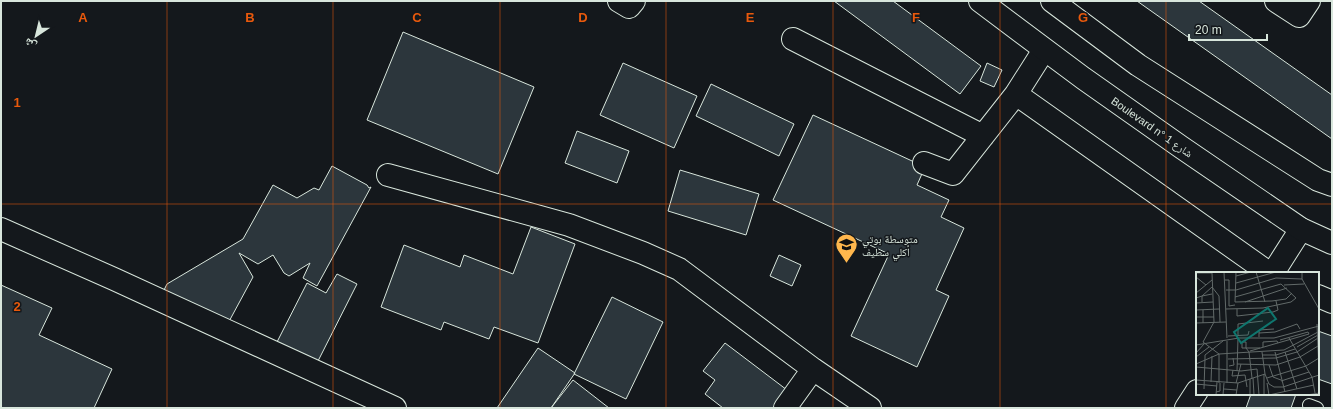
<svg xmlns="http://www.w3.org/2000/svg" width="1333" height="409" viewBox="0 0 1333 409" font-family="Helvetica,'Noto Naskh Arabic',sans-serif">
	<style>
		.building { fill: #2c363c; stroke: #d8e6dc }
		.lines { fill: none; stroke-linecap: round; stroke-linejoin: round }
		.lane-casing { stroke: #d8e6dc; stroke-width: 14 }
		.street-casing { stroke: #d8e6dc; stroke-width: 24 }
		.secondary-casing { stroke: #d8e6dc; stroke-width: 24 }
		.lane { stroke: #14181c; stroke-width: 12 }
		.street { stroke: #14181c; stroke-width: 22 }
		.secondary { stroke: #14181c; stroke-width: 22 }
		.grid { fill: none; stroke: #e8590c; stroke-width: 1; stroke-opacity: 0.55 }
		.labels { text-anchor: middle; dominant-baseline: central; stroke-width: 3; stroke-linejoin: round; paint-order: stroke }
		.street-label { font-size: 11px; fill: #d8e6dc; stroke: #14181c }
		.poi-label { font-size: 11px; fill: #d8e6dc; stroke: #14181c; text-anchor: start }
		.inset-road { fill: none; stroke: #626a69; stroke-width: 1 }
		.view { fill: #0f766e; fill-opacity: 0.15; stroke: #0f766e; stroke-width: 2 }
		.inset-edge { fill: none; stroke: #d8e6dc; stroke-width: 2 }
		.grid-label { font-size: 13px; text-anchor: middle; font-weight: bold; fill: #e8590c; stroke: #14181c; stroke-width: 3; stroke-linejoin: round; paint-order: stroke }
	</style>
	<rect width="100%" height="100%" fill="#14181c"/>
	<!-- building -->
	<path class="building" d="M834,1H893L981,66L960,94Z
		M1137,1H1199L1332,95V139Z
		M403,32L534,87L498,174L367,120Z
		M623,63L697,96L674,148L600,115Z
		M987,63L1002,70L994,87L980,81Z
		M711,84L794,124L779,156L696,116Z
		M813,115L925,167L917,185L949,200L941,217L964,228L936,290L949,296L917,367L851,336L889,254L773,200Z
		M577,131L629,151L617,183L565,163Z
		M332,166L367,185L369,188L371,187L317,286L303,278L310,263L289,276L284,273L273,255L258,264L239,253L253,277L226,327L164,290L167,284L243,239L273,185L297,198L314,188L319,190Z
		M680,170L759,194L746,235L668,211Z
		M531,227L575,244L538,343L494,327L489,339L444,322L441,330L381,307L404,245L460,267L464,255L513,274Z
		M779,255L801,265L792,286L770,276Z
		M337,274L357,284L317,363L277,342L307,283L326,293Z
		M1,285L52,308L39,335L112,369L94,408H1Z
		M612,297L663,322L626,399L574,374Z
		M1318,331L1332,336V384L1318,379Z
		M725,343L787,390L773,408H723L705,394L715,380L703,371Z
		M538,348L575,373L551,408H497Z
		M573,380L609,408H551Z
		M1251,394H1296L1291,408H1246Z"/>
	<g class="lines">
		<defs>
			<path id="lane" d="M1309,405L1317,408"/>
			<path id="street" d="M619,1L629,7L634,1
				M1276,1L1299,16L1309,1
				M793,39L983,136
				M1016,94L1044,50
				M924,163L953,174L1016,94L1269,273
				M388,175L569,225L643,253L679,269L813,369L870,408
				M1,229L114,279L395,408
				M1273,273L1301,229
				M1318,296L1332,302
				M785,408L813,369
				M1186,408L1197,391"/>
			<path id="secondary" d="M980,1L1083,78L1181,147L1301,229L1332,243
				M1052,1L1138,65L1318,180L1332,185"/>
		</defs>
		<!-- lane casing -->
		<use href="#lane" class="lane-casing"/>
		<!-- street casing -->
		<use href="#street" class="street-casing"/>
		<!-- secondary casing -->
		<use href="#secondary" class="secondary-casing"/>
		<!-- lane -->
		<use href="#lane" class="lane"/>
		<!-- street -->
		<use href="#street" class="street"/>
		<!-- secondary -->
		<use href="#secondary" class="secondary"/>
	</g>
	<!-- grid -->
	<path class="grid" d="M167,1V408M333,1V408M500,1V408M666,1V408M833,1V408M1000,1V408M1166,1V408M1,204H1332"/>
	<!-- icons -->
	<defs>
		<symbol id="school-pin" viewBox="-11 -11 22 30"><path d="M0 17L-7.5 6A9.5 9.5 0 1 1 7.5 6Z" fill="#ffb74d" stroke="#14181c"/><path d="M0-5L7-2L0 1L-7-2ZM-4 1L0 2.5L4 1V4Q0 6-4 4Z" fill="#111"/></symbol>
	</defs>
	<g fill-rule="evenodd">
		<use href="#school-pin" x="834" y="232" width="25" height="34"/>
	</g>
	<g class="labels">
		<!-- street labels -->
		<g class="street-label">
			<text transform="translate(1152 127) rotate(35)">Boulevard n° شارع 1</text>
		</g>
		<!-- poi labels -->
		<g class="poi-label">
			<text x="862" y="239">متوسطة بوتي<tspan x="862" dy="13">أكلي سطيف</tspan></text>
		</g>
	</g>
	<!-- overview -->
	<g transform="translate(1196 272)">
		<rect width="123" height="123" fill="#14181c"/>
		<path class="inset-road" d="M28,0L31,66M40,0L39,30L76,29L90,27L96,21M60,0L69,30M91,0H105M111,0H106V7L123,37M0,1H16L18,50L7,70L23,82V111M40,4L55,0M0,5L10,13M29,8H33V34L39,33M40,11L80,0M88,13L108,12M30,18H40L80,6L106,7M0,21L16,8M16,22L6,24L16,15L23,24L24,50M0,26L6,24V30M49,30L91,16M0,31L17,30M30,37L67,36L95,30L100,26L85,12L39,25M41,37V44L77,40L82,38L80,29M0,38L23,37M7,38V51M0,45H18M0,51L30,50M121,52L123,100M63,61L79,60L101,52L104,57M32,64L52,63L53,59M42,64V52L67,49M63,65V58L78,57M93,66L116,105L119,121M84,68L112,60L113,62M31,69V111M0,73L43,66H78L123,54M67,75V70L81,69L82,71M101,75L122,63M54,79L113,62M66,80L69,102L73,112L78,115H87L123,103M79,80L89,120M89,80L101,117M0,81L8,72M66,83H80L99,77M0,85L13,75M9,86V83L27,69M32,87L80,86L101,80L122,66M0,92L23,82L88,78L122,60M41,92L80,93L104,85L122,74M73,93L77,105L85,108M33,94L38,93L37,86M0,95L45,99L61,97L63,123M37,98L36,104L49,103M41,99L42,66M68,102V123M49,103L51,115M56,106L53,80L50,76V70H46V76H64M57,106L58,123M71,106L110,94L123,86M54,107V123M0,108L42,111L69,102M85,109L113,100M15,110L16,84M40,111L45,92M71,111L73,123M0,112L21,114M8,117L9,86M28,117L41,118M20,120L24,119V111M20,123L21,110M27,123L28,111M40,123L42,111M73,123L118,113M111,123L123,121"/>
		<path class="view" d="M72,36L80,47L45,71L38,60Z"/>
		<rect width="123" height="123" class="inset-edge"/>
	</g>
	<g class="grid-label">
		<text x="83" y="22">A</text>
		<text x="250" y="22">B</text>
		<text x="417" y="22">C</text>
		<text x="583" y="22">D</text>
		<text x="750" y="22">E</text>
		<text x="916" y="22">F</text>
		<text x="1083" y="22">G</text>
		<text x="17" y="107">1</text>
		<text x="17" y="311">2</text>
	</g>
	<!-- border -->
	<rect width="1333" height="409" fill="none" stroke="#d8e6dc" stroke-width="4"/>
	<!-- north arrow -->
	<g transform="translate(36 36) rotate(215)" stroke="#14181c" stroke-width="3" paint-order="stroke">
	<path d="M0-3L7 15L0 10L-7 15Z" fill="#d8e6dc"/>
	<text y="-6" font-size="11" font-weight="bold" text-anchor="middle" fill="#d8e6dc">ش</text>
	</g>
	<!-- scale -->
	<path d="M1189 34v6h78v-6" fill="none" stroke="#d8e6dc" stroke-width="2"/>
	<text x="1195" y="34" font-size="12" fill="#d8e6dc" stroke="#14181c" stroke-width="3" paint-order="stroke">20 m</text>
</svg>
